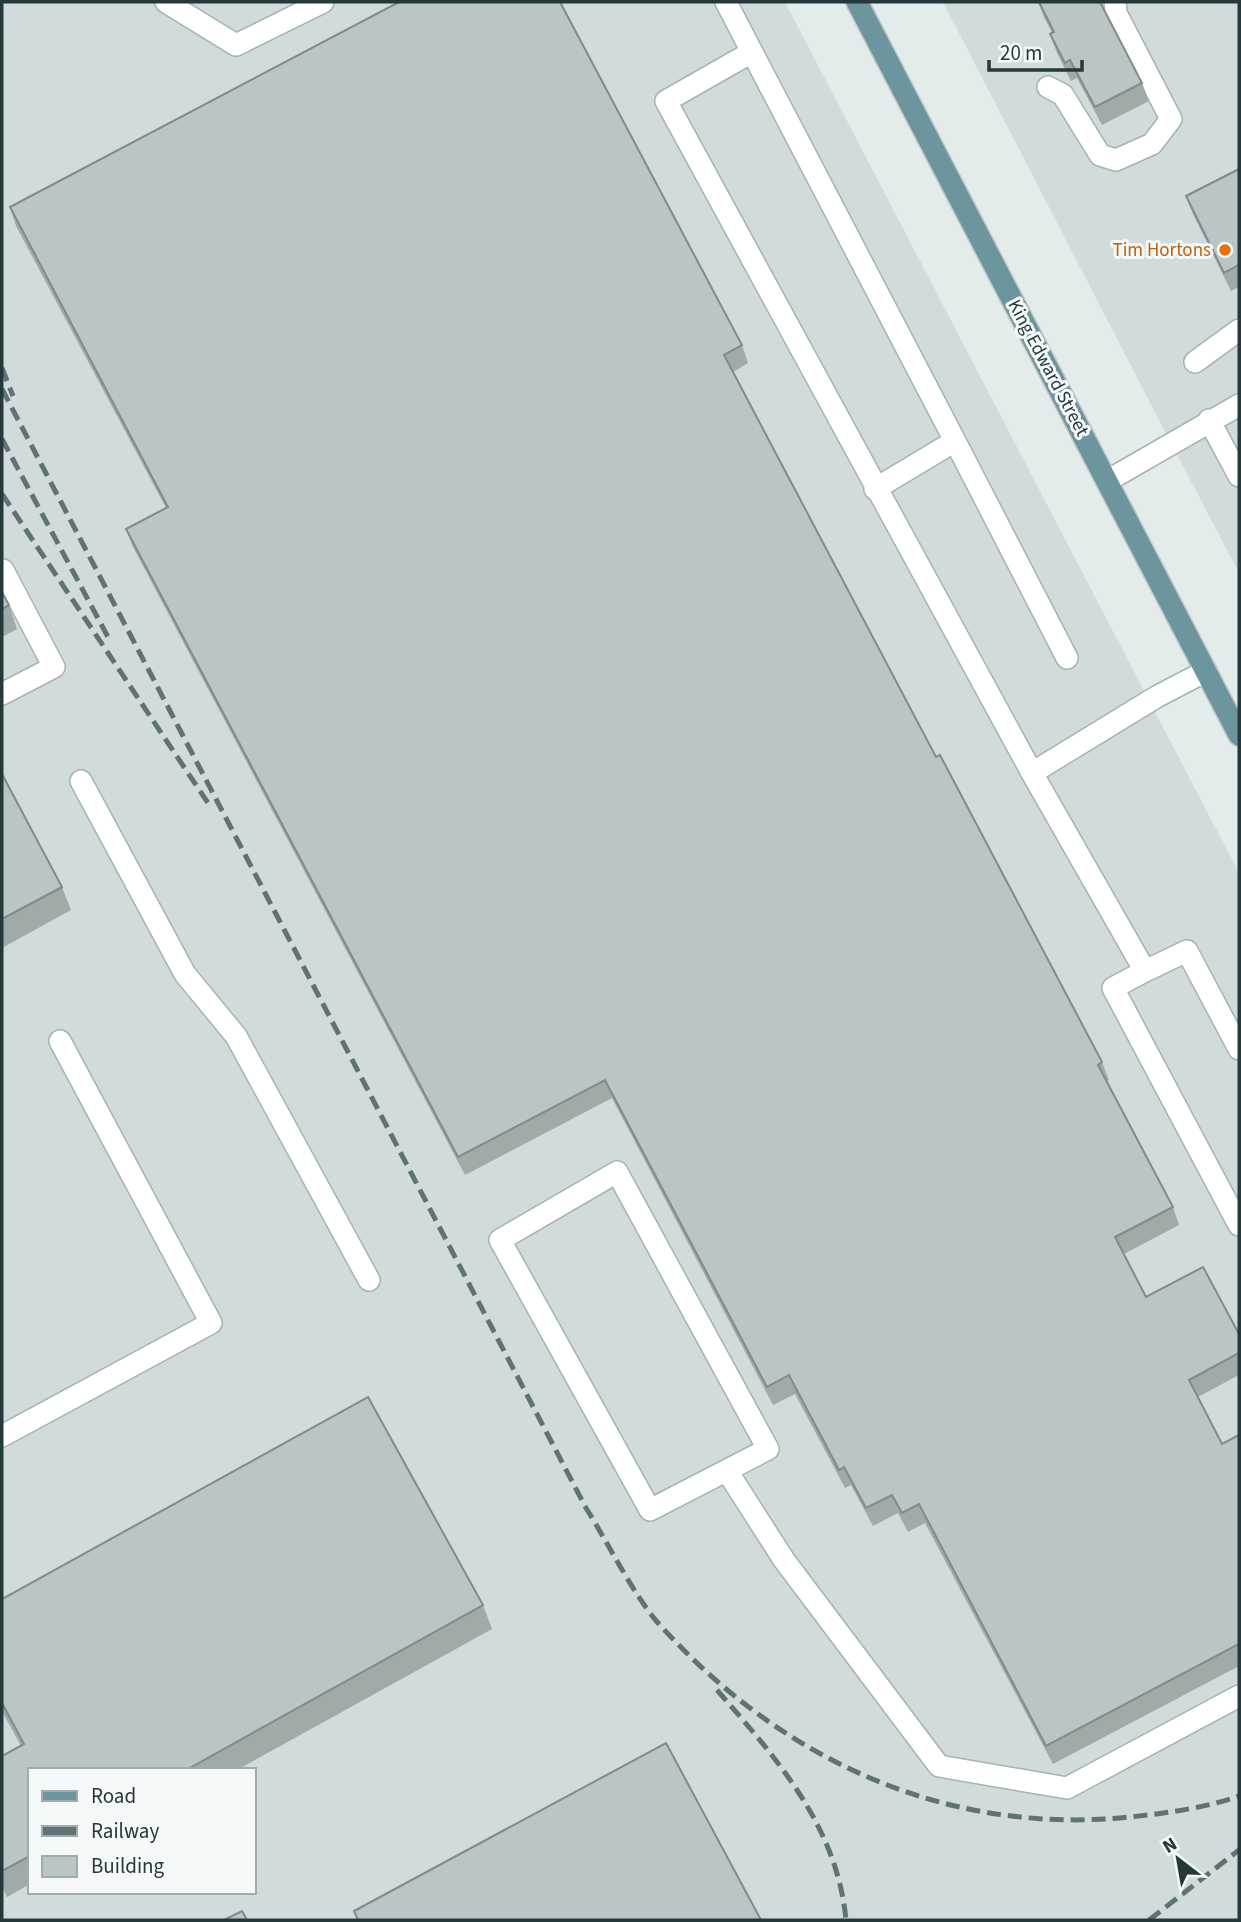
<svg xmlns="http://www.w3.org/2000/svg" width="1241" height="1922" viewBox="0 0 1241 1922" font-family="'Source Sans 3',sans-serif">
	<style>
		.built { fill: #d2dbdb; fill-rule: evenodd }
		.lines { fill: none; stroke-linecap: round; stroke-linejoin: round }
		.minor-casing { stroke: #a6b2b3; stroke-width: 24 }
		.major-casing { stroke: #c2c7c8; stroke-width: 24 }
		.minor { stroke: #fff; stroke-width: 21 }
		.major { stroke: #6c959d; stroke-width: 21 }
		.rail { stroke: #5f7377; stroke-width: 5; stroke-dasharray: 14 7; stroke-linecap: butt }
		.wall { fill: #9faaa9 }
		.building { fill: #b9c6c5; stroke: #828b8a; stroke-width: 2 }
		.food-dot { fill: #e8710a; stroke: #f4f8f8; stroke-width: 2.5 }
		.labels { text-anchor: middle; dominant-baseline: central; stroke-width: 6; stroke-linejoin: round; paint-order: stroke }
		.food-label { font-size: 19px; fill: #c56008; stroke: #f4f8f8; text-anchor: end }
		.street-label { font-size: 19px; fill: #25383b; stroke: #f4f8f8 }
	</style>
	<rect width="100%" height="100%" fill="#e3eceb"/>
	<!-- built -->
	<path class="built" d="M2,2H785L1239,873V1920H2ZM30,1770H254V1892H30Z
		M943,2H1239V573L1159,420Z"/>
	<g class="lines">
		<defs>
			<path id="minor" d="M166,2L236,45L323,2
				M726,2L752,52
				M1048,87L1063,95L1100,155L1116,160L1152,144L1171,119L1116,13L1115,2
				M1195,362L1239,330
				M1209,420L1239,476
				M955,441L1067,658
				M1107,481L1239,405
				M875,489L955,441L752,52L666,101L1032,773
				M1206,671L1158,696L1032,773L1145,971L1113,988L1239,1225
				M2,694L54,667L3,570
				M81,781L185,974L236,1036L369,1280
				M1145,971L1187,951L1239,1049
				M617,1172L768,1449L650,1510L500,1240Z
				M2,1436L211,1323L60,1041
				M727,1471L784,1560L939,1766L1067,1788L1239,1696"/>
			<path id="major" d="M857,2L1239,735"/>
		</defs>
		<!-- minor casing -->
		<use href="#minor" class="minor-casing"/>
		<!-- major casing -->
		<use href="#major" class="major-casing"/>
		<!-- minor -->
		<use href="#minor" class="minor"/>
		<!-- major -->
		<use href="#major" class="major"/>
		<!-- rail -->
		<path class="rail" d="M2,368L13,396
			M2,389L586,1508C607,1541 634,1596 659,1624C781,1760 947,1836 1130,1817C1167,1813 1205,1808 1239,1796
			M2,439L108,637
			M2,494L208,803
			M717,1690C777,1759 837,1826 846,1920
			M1149,1920L1239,1850"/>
	</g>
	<!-- wall -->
	<path class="wall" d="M1038,2L1142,83L1149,101L1102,125L1077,78L1071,81L1057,53L1050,34L1052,33L1044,17Z
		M1239,169V287L1231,291L1193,214L1186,196Z
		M10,207L742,345L748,363L733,372L936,757L1102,1062L1109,1080L1107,1081L1173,1207L1179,1225L1124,1254L1146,1297L1239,1334V1375L1198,1397L1222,1444L1239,1435V1666L1053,1764L925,1523L908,1532L898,1513L873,1526L851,1485L845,1488L795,1394L773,1405L612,1098L465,1175L133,547L126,529L166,508L16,226Z
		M2,592L9,605L17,629L2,637Z
		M2,774L62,887L71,910L2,948Z
		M2,1599L483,1605L492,1629L237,1770H30V1884L7,1897L2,1887V1756L21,1746L2,1711Z"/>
	<!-- building -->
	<path class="building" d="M399,2H560L742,345L724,355L936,757L940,755L1102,1062L1098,1065L1173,1207L1115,1237L1146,1297L1203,1267L1239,1334V1353L1189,1380L1222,1444L1239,1435V1644L1046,1746L919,1504L902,1513L892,1495L866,1508L844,1467L839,1470L789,1375L767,1387L605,1080L458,1157L126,529L168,507L10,207Z
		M1039,2H1100L1142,83L1095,107L1070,60L1065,63L1050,34L1054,32Z
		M1239,169V265L1224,273L1186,196Z
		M2,592L9,605L2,609Z
		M2,774L62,887L2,919Z
		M368,1397L483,1605L186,1770H30V1856L2,1871V1756L24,1744L2,1703V1599Z
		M666,1743L761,1920H358L354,1911Z
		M242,1911L247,1920H224Z"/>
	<!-- markers -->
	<circle class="food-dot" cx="1225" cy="250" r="7"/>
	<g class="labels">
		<!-- food labels -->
		<g class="food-label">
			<text x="1211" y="250">Tim Hortons</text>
		</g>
		<!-- street labels -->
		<g class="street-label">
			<text transform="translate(1048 368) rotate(62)">King Edward Street</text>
		</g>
	</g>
	<!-- border -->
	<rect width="1241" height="1922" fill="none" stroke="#25383b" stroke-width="7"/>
	<!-- legend -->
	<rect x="28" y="1768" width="228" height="126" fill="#f4f8f8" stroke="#a1abac" stroke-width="2"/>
	<rect x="42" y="1791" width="35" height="10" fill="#6c959d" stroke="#a1abac" stroke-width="2"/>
	<text x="91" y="1803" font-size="21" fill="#25383b">Road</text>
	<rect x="42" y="1826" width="35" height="10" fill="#5f7377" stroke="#a1abac" stroke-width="2"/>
	<text x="91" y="1838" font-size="21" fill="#25383b">Railway</text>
	<rect x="42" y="1856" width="35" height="21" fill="#b9c6c5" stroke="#a1abac" stroke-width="2"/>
	<text x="91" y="1873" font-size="21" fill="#25383b">Building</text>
	<!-- north arrow -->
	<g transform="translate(1178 1859) rotate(329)" stroke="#f4f8f8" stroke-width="5" paint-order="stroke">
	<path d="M0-5L12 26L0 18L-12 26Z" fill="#25383b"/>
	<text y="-10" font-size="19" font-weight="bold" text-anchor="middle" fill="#25383b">N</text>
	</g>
	<!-- scale -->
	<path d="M989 60v10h93v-10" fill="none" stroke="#25383b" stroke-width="3.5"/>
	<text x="1000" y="60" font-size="21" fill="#25383b" stroke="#f4f8f8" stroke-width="5" paint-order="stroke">20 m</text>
</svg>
